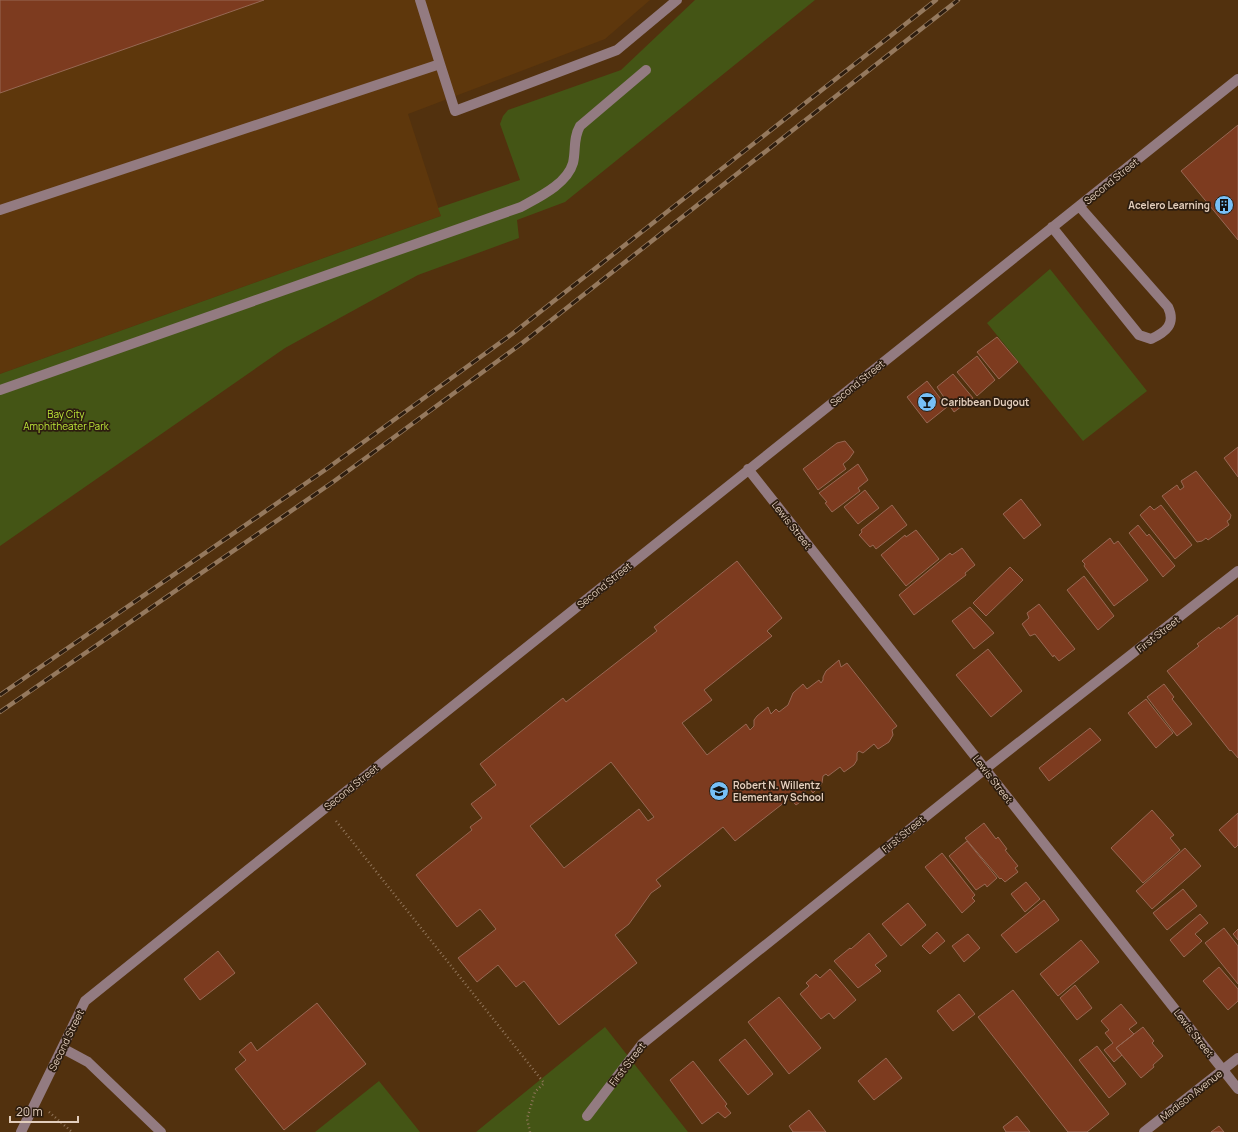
<svg xmlns="http://www.w3.org/2000/svg" width="1238" height="1132" viewBox="0 0 1238 1132" font-family="Manrope,sans-serif">
	<style>
		.built { fill: #5e370c }
		.green { fill: #445515 }
		.building { fill: #7d3b1f; stroke: #976854; fill-rule: evenodd }
		.lines { fill: none; stroke-linecap: round; stroke-linejoin: round }
		.path { stroke: #92765b; stroke-width: 2.5; stroke-dasharray: 1 3; stroke-linecap: butt }
		.minor { stroke: #937b81; stroke-width: 10 }
		.rail-casing { stroke: #95795e; stroke-width: 4.5 }
		.rail { stroke: #2d1d0f; stroke-width: 3; stroke-dasharray: 9; stroke-linecap: butt }
		.labels { text-anchor: middle; dominant-baseline: central; stroke-width: 3.5; stroke-linejoin: round; paint-order: stroke }
		.street-label { font-size: 10px; fill: #e3cebc; stroke: #2d1d0f }
		.poi-label { font-size: 10px; font-weight: bold; fill: #e3cebc; stroke: #2d1d0f; text-anchor: start }
		.park-label { font-size: 10px; fill: #bde838; stroke: #2d1d0f }
	</style>
	<rect width="100%" height="100%" fill="#52310e"/>
	<!-- built -->
	<path class="built" d="M0,0H650L605,39L408,114L441,216L0,374Z"/>
	<!-- green -->
	<path class="green" d="M695,0H815L565,202L517,220L519,238L418,275L285,348L0,546V374L441,216L438,208L520,180L500,124L503,116L508,110L621,70Z
		M1050,269L1147,391L1083,441L987,323Z
		M605,1027L688,1132H476Z
		M379,1081L420,1132H315Z"/>
	<!-- building -->
	<path class="building" d="M0,0H264L0,93Z
		M1238,125V240L1181,171Z
		M997,337L1018,362L999,379L977,352Z
		M977,356L995,380L977,396L957,372Z
		M953,374L973,398L954,412L937,387Z
		M927,381L947,407L927,423L907,397Z
		M845,441L854,452L849,459L843,464L846,469L818,490L803,469L837,443Z
		M1238,447V477L1224,458Z
		M858,464L868,480L858,488L860,491L832,512L825,503L827,502L819,493Z
		M1196,471L1231,515L1230,519L1227,521L1229,525L1208,540L1206,538L1202,541L1197,542L1162,496L1177,485L1180,490L1184,487L1181,481Z
		M865,490L879,508L858,524L844,507Z
		M1021,499L1041,525L1024,539L1003,514Z
		M892,505L907,525L876,549L873,545L870,547L859,535L862,532L861,530Z
		M1161,505L1192,545L1175,559L1140,515L1150,506L1154,510Z
		M1138,525L1147,536L1149,534L1175,566L1163,577L1129,533Z
		M916,530L939,559L906,586L881,555L905,535L906,537Z
		M1110,538L1114,544L1118,541L1148,580L1114,606L1084,566L1085,564L1082,561Z
		M962,548L975,565L965,573L966,575L914,615L899,595L950,553L952,555Z
		M737,561L782,618L767,631L772,636L704,690L712,700L682,723L707,755L746,724L750,730L754,726V720L757,716L768,707L771,714L776,709L779,712L788,705L793,693L803,684L807,689L819,680L821,683L823,680V677L826,671L839,660L841,667L847,663L897,726L892,730L893,735L889,742L878,749L874,744L863,753L859,751L857,753V760L854,765L844,772L840,767L828,776L826,774L823,776L822,783L818,788L813,793L809,788L800,795L803,800L796,805L790,798L735,841L723,827L656,880L661,886L651,893L629,924L615,935L637,963L559,1025L524,981L516,987L498,965L477,982L458,958L496,929L480,909L457,927L416,875L472,830L470,827L482,818L471,804L496,785L480,764L563,698L566,702L657,631L654,627ZM611,762L654,817L648,821L639,809L564,868L530,826Z
		M1010,567L1023,580L986,616L973,603Z
		M1084,576L1114,616L1098,630L1067,590Z
		M1039,604L1075,649L1059,661L1054,655L1053,657L1035,634L1030,636L1022,624L1029,618L1027,613Z
		M970,607L994,633L974,649L952,621Z
		M1238,615V758L1231,750L1230,751L1167,671L1199,646L1197,644L1219,627L1220,629Z
		M988,649L1022,691L991,717L956,675Z
		M1164,684L1174,697L1172,699L1192,724L1177,736L1147,697Z
		M1146,699L1173,733L1156,748L1128,713Z
		M1090,728L1101,740L1049,781L1039,768Z
		M1152,810L1174,835L1170,838L1180,850L1143,883L1111,848Z
		M1238,813V845L1235,848L1219,830Z
		M984,823L996,839L998,837L1007,849L1005,850L1018,866L1015,868L1018,872L1005,882L1001,878L1000,879L965,838Z
		M967,841L997,878L987,887L985,884L976,890L949,856Z
		M1185,848L1201,866L1152,909L1136,891Z
		M942,853L975,895L972,898L975,901L962,913L925,867Z
		M1026,882L1040,899L1025,912L1011,894Z
		M1183,889L1197,906L1167,930L1153,913Z
		M1044,900L1059,920L1016,953L1001,935Z
		M908,903L926,925L901,946L882,924Z
		M1200,914L1208,923L1195,934L1202,941L1184,957L1170,940Z
		M1224,928L1238,946V984L1205,943Z
		M1238,929V940L1233,934Z
		M937,932L945,941L930,954L922,946Z
		M869,933L887,956L875,965L881,971L858,988L834,961L850,948L851,949Z
		M968,934L980,948L964,962L952,946Z
		M1081,940L1099,962L1058,996L1040,974Z
		M218,951L235,973L200,1000L184,979Z
		M1219,967L1238,989V1001L1228,1010L1203,981Z
		M830,969L856,1000L834,1019L829,1013L821,1019L800,994L809,986L806,983L816,974L820,978Z
		M1075,985L1092,1008L1077,1020L1060,998Z
		M1013,990L1109,1114L1087,1132H1068L978,1017Z
		M959,994L975,1014L953,1031L937,1011Z
		M779,997L821,1048L789,1074L748,1022Z
		M317,1003L366,1064L284,1130L235,1069L246,1060L239,1052L251,1042L257,1051Z
		M1121,1004L1137,1023L1129,1029L1134,1034L1116,1048L1122,1055L1114,1062L1104,1050L1113,1043L1105,1033L1109,1030L1101,1021Z
		M1143,1027L1154,1041L1152,1043L1163,1056L1153,1065L1154,1067L1141,1078L1116,1048Z
		M745,1039L773,1074L748,1095L719,1060Z
		M1097,1046L1126,1084L1109,1098L1079,1060Z
		M886,1058L902,1078L874,1100L858,1081Z
		M693,1061L727,1104L725,1106L731,1113L725,1118L718,1112L702,1124L670,1080Z
		M809,1110L826,1132H793L789,1126Z
		M1017,1116L1030,1132H1006L1003,1127Z
		M1219,1126L1224,1132H1211Z"/>
	<g class="lines">
		<!-- path -->
		<path class="path" d="M336,821L544,1083L535,1092L527,1119L530,1132
			M49,1112L72,1132"/>
		<!-- minor -->
		<path class="minor" d="M420,0L440,64
			M0,210L440,64L455,111L617,50L677,0
			M1052,227L1139,335L1151,339C1166,332 1176,324 1168,307L1079,206
			M0,390L521,207C539,197 567,184 573,163C576,150 573,138 580,126L646,70
			M748,469L1238,1089
			M62,1048L88,1062L161,1132
			M587,1116L642,1044L985,769L1238,571
			M21,1132L85,1001L249,869L1238,79
			M1144,1132L1238,1058"/>
		<defs>
			<path id="rail" d="M0,695L325,470L512,334L936,0
				M0,712L333,482L521,344L958,0"/>
		</defs>
		<!-- rail casing -->
		<use href="#rail" class="rail-casing"/>
		<!-- rail -->
		<use href="#rail" class="rail"/>
	</g>
	<!-- icons -->
	<defs>
		<symbol id="building-disc" viewBox="-11 -11 22 22"><circle r="9.5" fill="#77c0f7" stroke="#2d1d0f"/><path d="M-4-6H4V6H1V3H-1V6H-4ZM-2.5-4.3h1.7v1.8h-1.7ZM.8-4.3h1.7v1.8H.8ZM-2.5-1h1.7V.8h-1.7ZM.8-1h1.7V.8H.8Z" fill="#111"/></symbol>
		<symbol id="bar-disc" viewBox="-11 -11 22 22"><circle r="9.5" fill="#77c0f7" stroke="#2d1d0f"/><path d="M-6-5H6L.8 .8V4.5H3.5V6h-7V4.5H-.8V.8Z" fill="#111"/></symbol>
		<symbol id="school-disc" viewBox="-11 -11 22 22"><circle r="9.5" fill="#77c0f7" stroke="#2d1d0f"/><path d="M0-5L7-2L0 1L-7-2ZM-4 1L0 2.5L4 1V4Q0 6-4 4Z" fill="#111"/></symbol>
	</defs>
	<g fill-rule="evenodd">
		<use href="#building-disc" x="1213" y="194" width="22" height="22"/>
		<use href="#bar-disc" x="916" y="391" width="22" height="22"/>
		<use href="#school-disc" x="708" y="780" width="22" height="22"/>
	</g>
	<g class="labels">
		<!-- street labels -->
		<g class="street-label">
			<text transform="translate(1111 181) rotate(-39)">Second Street</text>
			<text transform="translate(857 383) rotate(-39)">Second Street</text>
			<text transform="translate(792 525) rotate(52)">Lewis Street</text>
			<text transform="translate(604 585) rotate(-39)">Second Street</text>
			<text transform="translate(1158 634) rotate(-38)">First Street</text>
			<text transform="translate(993 779) rotate(52)">Lewis Street</text>
			<text transform="translate(351 787) rotate(-39)">Second Street</text>
			<text transform="translate(903 834) rotate(-39)">First Street</text>
			<text transform="translate(1194 1033) rotate(52)">Lewis Street</text>
			<text transform="translate(66 1040) rotate(-64)">Second Street</text>
			<text transform="translate(627 1064) rotate(-52)">First Street</text>
			<text transform="translate(1191 1095) rotate(-38)">Madison Avenue</text>
		</g>
		<!-- poi labels -->
		<g class="poi-label">
			<text x="1210" y="205" text-anchor="end">Acelero Learning</text>
			<text x="941" y="402">Caribbean Dugout</text>
			<text x="733" y="785">Robert N. Willentz<tspan x="733" dy="12">Elementary School</tspan></text>
		</g>
		<!-- park labels -->
		<g class="park-label">
			<text x="66" y="414">Bay City<tspan x="66" dy="12">Amphitheater Park</tspan></text>
		</g>
	</g>
	<!-- scale -->
	<path d="M10 1116v6h68v-6" fill="none" stroke="#e3cebc" stroke-width="2"/>
	<text x="16" y="1116" font-size="12" fill="#e3cebc" stroke="#2d1d0f" stroke-width="3" paint-order="stroke">20 m</text>
</svg>
